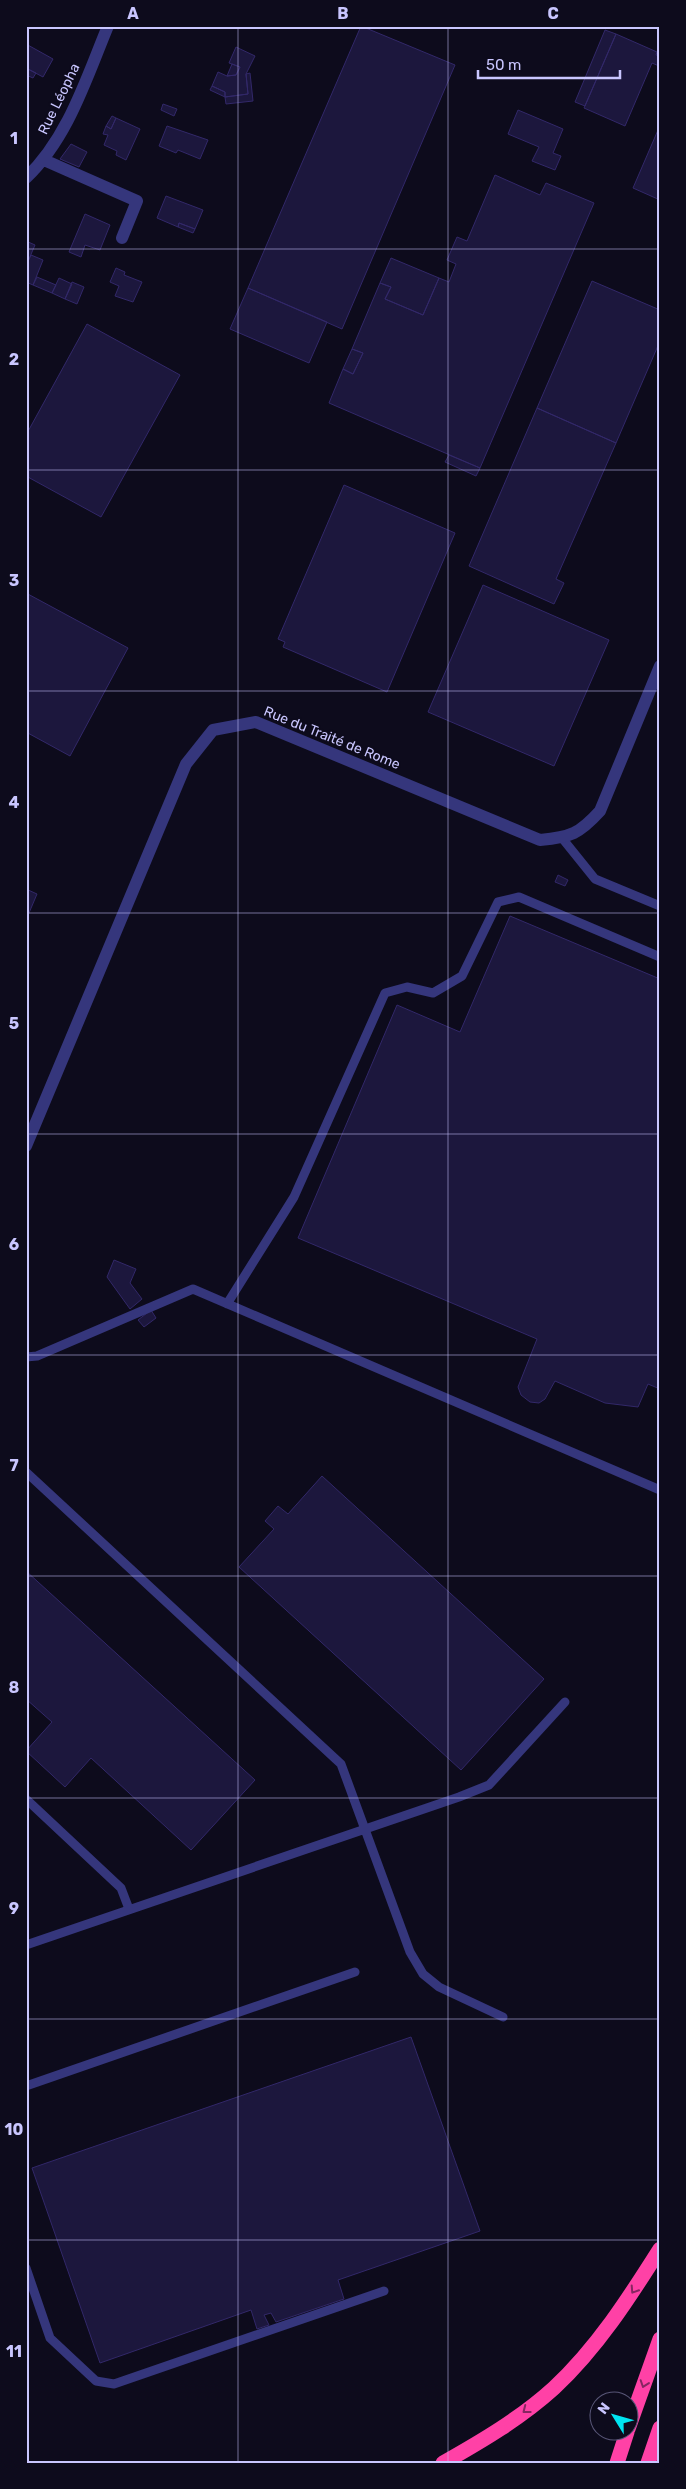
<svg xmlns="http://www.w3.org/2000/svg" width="686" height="2489" viewBox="0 0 686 2489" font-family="Rubik,sans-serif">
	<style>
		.building { fill: #1c173d; stroke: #322869 }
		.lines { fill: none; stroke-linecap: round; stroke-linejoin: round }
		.lane { stroke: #35367c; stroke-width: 9 }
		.street { stroke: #35367c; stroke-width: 12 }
		.highway { stroke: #ff41a6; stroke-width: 15 }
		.oneway { stroke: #862661 }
		.grid { fill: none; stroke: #c9c6ff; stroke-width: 1; stroke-opacity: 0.55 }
		.labels { text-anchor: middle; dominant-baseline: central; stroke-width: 4; stroke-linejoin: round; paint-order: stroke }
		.street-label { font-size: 14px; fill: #c9c6ff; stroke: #0d0b1c }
		.neatline { fill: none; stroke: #c9c6ff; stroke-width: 2 }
		.grid-label { font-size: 16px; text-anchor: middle; font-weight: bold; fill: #c9c6ff }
	</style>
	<rect width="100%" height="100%" fill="#0d0b1c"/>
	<!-- building -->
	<path class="building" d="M361,26L455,65L342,329L248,288Z
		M605,30L616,34L585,106L575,102Z
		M616,34L657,52L656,55L660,56L659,66L652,63L625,126L584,108Z
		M26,44L53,59L43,77L26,68Z
		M236,47L255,56L246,74L248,94L225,97V92L212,86L218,72L227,76L236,75L240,67L229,63Z
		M232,64L240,67L236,75L227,76Z
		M26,68L36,73L33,78L26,75Z
		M250,73L253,101L226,104L225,97L248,94L246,74Z
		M212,86L225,92V97L210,90Z
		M163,104L177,109L174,116L161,110Z
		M518,110L563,129L553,153L561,156L555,170L532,161L539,147L508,134Z
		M112,116L116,118L111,129L106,126Z
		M116,118L140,129L126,160L116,155L117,151L104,145L108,135L103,134L106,126L111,129Z
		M167,126L208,140L200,159L178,150L176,153L159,146Z
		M658,130L660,131V200L633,188Z
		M71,144L87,152L79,167L60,159Z
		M495,175L540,195L546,183L594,203L480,468L329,403L343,369L353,374L363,353L352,349L380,283L391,287L385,299L423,315L439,278L449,282L456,264L447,260L457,237L467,241Z
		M166,196L203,210L195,229L179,223L178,227L157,218Z
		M85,214L110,225L100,250L85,245L81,257L69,252Z
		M179,223L195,229L193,233L178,227Z
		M26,241L35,245L26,266Z
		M31,255L43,260L33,285L26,282V266Z
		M391,258L439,278L423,315L385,299L391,287L380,283Z
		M116,268L125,272L124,275L142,282L133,302L115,296L119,286L110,282Z
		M37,277L56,285L52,293L33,285Z
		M59,278L72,284L65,299L52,293Z
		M592,281L660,310V341L616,443L537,408Z
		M72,282L84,287L77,304L65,299Z
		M248,288L327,322L309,363L230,329Z
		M87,324L180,375L101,517L26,476V435Z
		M352,349L363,353L353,374L343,369Z
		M537,408L616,443L556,579L564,583L554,604L469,566Z
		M449,455L480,468L476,476L445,462Z
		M344,485L455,533L387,692L283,647L285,642L278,639Z
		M483,585L609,640L554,766L428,712Z
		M26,593L128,648L70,756L26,732Z
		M558,875L568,880L565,886L555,882Z
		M26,889L37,894L26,920Z
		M510,916L660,979V1389L648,1384L638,1407L605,1403L555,1381L545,1399L539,1403L530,1402L521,1395L518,1387L537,1339L298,1238L397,1005L460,1032Z
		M114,1260L136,1269L130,1283L142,1299L130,1309L107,1277Z
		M151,1310L156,1318L144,1327L138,1320Z
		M322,1476L544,1679L461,1770L239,1567L274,1529L265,1521L278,1506L288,1514Z
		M26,1571L255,1780L191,1850L91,1758L65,1787L26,1751L52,1722L26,1699Z
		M411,2037L480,2231L338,2280L344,2299L276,2322L271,2313L264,2315L269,2325L257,2329L251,2310L100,2363L32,2168Z"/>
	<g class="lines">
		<!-- lane -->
		<path class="lane" d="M562,838L595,879L660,906
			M227,1304L294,1197L385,993L407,987L433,993L462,976L498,902L519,897L660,957
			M26,1357L37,1356L193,1289L660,1490
			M26,1472L341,1764L410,1952L423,1974L439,1987L503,2017
			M26,1799L121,1888L129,1909
			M26,1945L459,1797L489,1785L565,1702
			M26,2086L355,1972
			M26,2268L50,2338L96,2381L114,2384L384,2291"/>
		<!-- street -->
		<path class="street" d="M44,160L137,201L122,238
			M26,178C68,138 86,79 108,26
			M26,1146L186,764L213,730L256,722L540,840C571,837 579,834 600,811L660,666"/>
		<!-- highway -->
		<path class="highway" d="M628,2429L660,2339
			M443,2463C482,2441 521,2418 554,2388C597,2348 629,2298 660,2249
			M617,2463L627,2432
			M648,2463L660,2428"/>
	</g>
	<!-- one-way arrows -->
	<defs><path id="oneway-chevron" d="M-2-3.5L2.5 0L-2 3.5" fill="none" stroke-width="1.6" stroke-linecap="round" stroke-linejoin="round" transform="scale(1.25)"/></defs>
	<g class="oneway">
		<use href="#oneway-chevron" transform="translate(634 2290) rotate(123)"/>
		<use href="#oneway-chevron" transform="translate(644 2384) rotate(109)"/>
		<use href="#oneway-chevron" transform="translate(526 2410) rotate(142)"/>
	</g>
	<!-- grid -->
	<path class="grid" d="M238,26V2463M448,26V2463M26,249H660M26,470H660M26,691H660M26,913H660M26,1134H660M26,1355H660M26,1576H660M26,1798H660M26,2019H660M26,2240H660"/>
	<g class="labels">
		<!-- street labels -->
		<g class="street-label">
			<text transform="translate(59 99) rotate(-64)">Rue Léopha</text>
			<text transform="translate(332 738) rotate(22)">Rue du Traité de Rome</text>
		</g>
	</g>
	<!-- border -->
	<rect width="686" height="2489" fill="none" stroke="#0d0b1c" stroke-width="55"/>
	<!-- north arrow -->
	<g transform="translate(614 2416) rotate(307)"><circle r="24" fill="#0d0b1c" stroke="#585677"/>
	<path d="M0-4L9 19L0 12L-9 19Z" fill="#00e5f1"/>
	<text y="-8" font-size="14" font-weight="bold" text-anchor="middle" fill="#c9c6ff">N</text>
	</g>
	<!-- scale -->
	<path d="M478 70v8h142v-8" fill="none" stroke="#c9c6ff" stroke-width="2.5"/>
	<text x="486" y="70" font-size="15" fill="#c9c6ff" stroke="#0d0b1c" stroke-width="4" paint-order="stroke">50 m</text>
	<rect x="28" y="28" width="630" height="2434" class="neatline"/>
	<g class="grid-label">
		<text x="133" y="19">A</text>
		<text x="343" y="19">B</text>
		<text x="553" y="19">C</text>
		<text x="14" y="144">1</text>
		<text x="14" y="365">2</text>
		<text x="14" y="586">3</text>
		<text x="14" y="808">4</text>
		<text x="14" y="1029">5</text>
		<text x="14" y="1250">6</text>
		<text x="14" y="1471">7</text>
		<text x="14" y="1693">8</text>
		<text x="14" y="1914">9</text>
		<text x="14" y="2135">10</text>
		<text x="14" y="2357">11</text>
	</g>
</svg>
